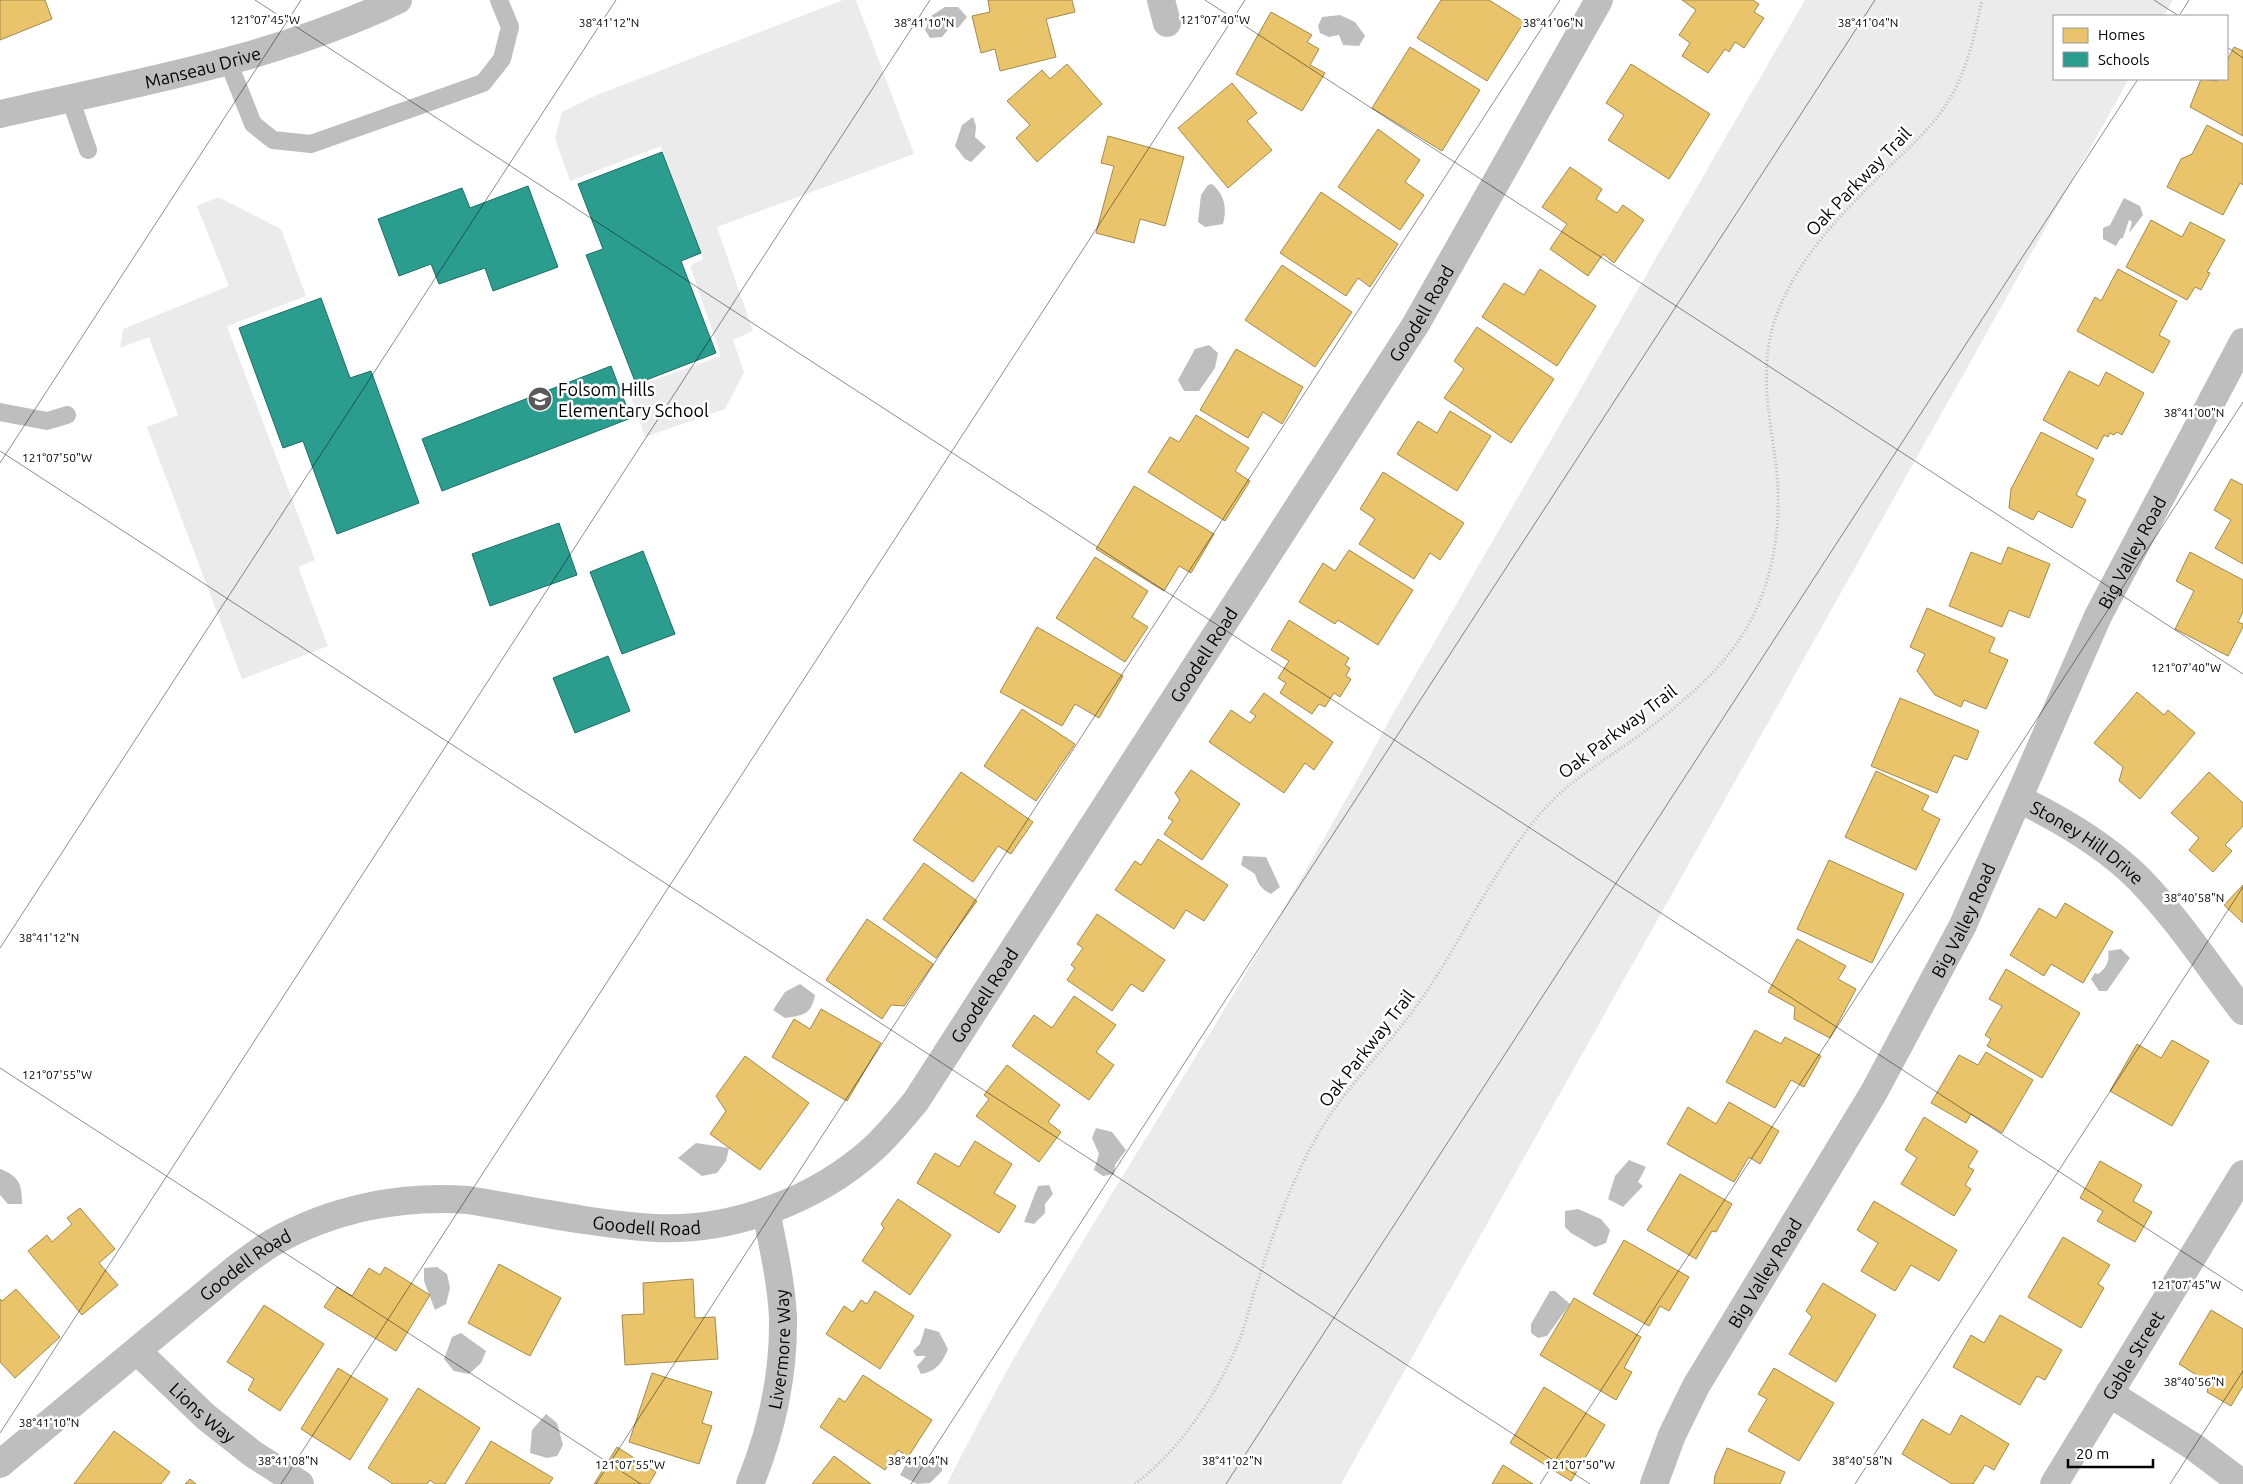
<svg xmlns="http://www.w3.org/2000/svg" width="2243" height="1484" viewBox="0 0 2243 1484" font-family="Ubuntu,sans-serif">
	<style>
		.green { fill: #ebebeb }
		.water { fill: #bebebe }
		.homes { fill: #e9c46a; stroke: #a3894a }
		.schools { fill: #2a9d8f; stroke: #1d6e64 }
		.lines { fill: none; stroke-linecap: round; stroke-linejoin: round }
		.path { stroke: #b9b9b9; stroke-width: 3; stroke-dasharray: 1 2.5; stroke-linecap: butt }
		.service { stroke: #bebebe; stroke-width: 18 }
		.minor { stroke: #bebebe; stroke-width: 28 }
		.tertiary { stroke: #bebebe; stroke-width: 28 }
		.ticks { fill: none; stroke: #000; stroke-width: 1; stroke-opacity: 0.45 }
		.labels { text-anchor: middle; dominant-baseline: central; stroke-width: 5; stroke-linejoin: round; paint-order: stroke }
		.street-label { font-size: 18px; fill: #000; stroke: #fff }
		.poi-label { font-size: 18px; fill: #000; stroke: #fff; text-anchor: start }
		.ticks-label { font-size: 12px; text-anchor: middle; fill: #000; stroke: #fff; stroke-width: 5; stroke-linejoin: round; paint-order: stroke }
	</style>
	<rect width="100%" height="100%" fill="#fff"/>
	<!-- green -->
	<path class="green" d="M843,0H856L914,154L717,227L753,331L733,340L744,372L725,409L645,437L628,389L721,356L690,266L703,259L661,146L570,181L555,138L562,112L597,95Z
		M1805,0H2173L2164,16H2054V79H2129L1341,1484H947C1020,1337 1110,1198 1195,1058C1264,944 1331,829 1394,712Z
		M218,197L281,229L306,296L227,326L315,560L298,567L328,646L242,679L147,427L178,415L149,337L120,348L123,329L229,286L197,206Z"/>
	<!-- water -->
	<path class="water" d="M945,7H958L967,17L958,28L951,26L942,37L930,38L925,30L931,16Z
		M1340,15L1355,22L1365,36L1359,46L1343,45L1339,35L1329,37L1320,33L1318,26L1322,17Z
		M973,117L976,126L975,137L986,147L971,162L965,159L955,146L962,125Z
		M1212,184C1225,195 1227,208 1223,224L1205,227L1198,222L1201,195L1208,185Z
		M2124,198L2140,206L2143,215L2129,233L2132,222L2129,220L2123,238L2120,239L2116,246L2103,239V228L2110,225Z
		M1209,345L1218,353L1215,368L1199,391H1184L1178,380L1195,349Z
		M1243,856L1266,857L1280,887L1271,894C1261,889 1258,884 1255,874L1241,865Z
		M2121,949L2130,958L2107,991H2099L2091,979L2095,973L2098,974C2106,968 2110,961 2108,951Z
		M800,984L815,995C811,1015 804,1015 785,1018L773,1010L785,992Z
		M1096,1128L1112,1132L1126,1150L1115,1165L1114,1174L1103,1176L1094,1170L1099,1154L1092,1138Z
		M696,1143L729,1148L726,1161L717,1173L702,1176L678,1158Z
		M1629,1160L1646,1167L1638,1182L1643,1186L1623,1207L1608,1199L1615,1176Z
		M0,1169C19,1176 22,1184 22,1204H8L0,1195Z
		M1049,1185L1053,1194L1045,1204V1213L1034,1224L1024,1222L1038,1186Z
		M1578,1209L1601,1219L1610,1230L1606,1243L1595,1247L1571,1233L1565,1227V1211Z
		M437,1267L447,1274L450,1288L446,1304L435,1310L424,1281V1268Z
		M1550,1291H1555L1570,1304L1547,1336L1538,1338L1531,1333V1324Z
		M925,1328L939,1332L948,1349C942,1363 937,1371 921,1374L917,1366L926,1356H916L913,1351L920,1344Z
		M461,1333L486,1351L481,1363L469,1374L454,1371L444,1359L452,1337Z
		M546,1414L557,1423L563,1445L557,1456L547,1458L530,1453L532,1430Z
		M933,1458L942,1460V1471L930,1483L917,1484L900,1475L906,1464Z"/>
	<!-- homes -->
	<path class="homes" d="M0,0H45L52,19L0,40Z
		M988,0H1072L1075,12L1046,19L1056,57L1000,71L995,49L981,53L972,16L990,12Z
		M1441,0H1489L1524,22L1487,81L1417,38Z
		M1682,0H1753L1759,4L1754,12L1764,18L1744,48L1735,42L1729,52L1725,49L1708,73L1682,56L1690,43L1679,35L1696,10Z
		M1271,12L1312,35L1307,42L1319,49L1310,65L1325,73L1302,111L1236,74Z
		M1410,47L1480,90L1442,151L1372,108Z
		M2234,47L2243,51V136L2190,107L2201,79L2217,81L2218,79H2227V61Z
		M1067,64L1102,104L1037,162L1016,138L1030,125L1007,101L1042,70L1050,79Z
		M1631,64L1710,114L1669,179L1608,140L1624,115L1606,103Z
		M1232,83L1257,113L1247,121L1272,150L1228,188L1178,128Z
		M2207,125L2243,144V185L2240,183L2223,215L2167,187L2181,159L2192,154Z
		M1378,129L1420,160L1405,182L1424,195L1400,230L1338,187Z
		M1108,136L1184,157L1165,226L1140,219L1134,243L1096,233L1114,166L1101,163Z
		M1570,167L1602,189L1596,199L1617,213L1623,205L1644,220L1614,263L1603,254L1588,276L1550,249L1567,224L1542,207Z
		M1321,192L1398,244L1370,287L1358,278L1346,296L1280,253Z
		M2151,220L2182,237L2190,222L2225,240L2207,272L2210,273L2201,290L2195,287L2187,300L2126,267Z
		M1282,265L1352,312L1315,367L1245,320Z
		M1540,269L1596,306L1557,366L1482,317L1504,283L1524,295Z
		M2118,269L2177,301L2159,335L2170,341L2153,373L2077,331L2095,297L2101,301Z
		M1477,327L1554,379L1511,443L1444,398L1464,369L1454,361Z
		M1236,349L1303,387L1282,424L1263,412L1248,438L1200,410Z
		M2069,371L2099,386L2106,372L2144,393L2122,435L2117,432L2114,435L2110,433L2108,437L2104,435L2097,449L2043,420Z
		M1450,411L1491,436L1457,491L1397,454L1418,421L1437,433Z
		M1196,415L1249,448L1235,471L1250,481L1225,521L1148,472L1170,437L1179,442Z
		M2041,432L2094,459L2076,495L2086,500L2072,528L2038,511L2033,520L2009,508L2011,489Z
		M1383,472L1464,523L1440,560L1430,553L1414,579L1359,544L1375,519L1360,509Z
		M2231,479L2243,485V564L2215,548L2231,520L2214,510Z
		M1134,486L1214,534L1191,573L1179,566L1164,591L1096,549Z
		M2008,547L2050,564L2029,618L2009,610L2002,627L1949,606L1971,552L2001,564Z
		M1349,550L1413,590L1378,645L1338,620L1335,624L1299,602L1323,563L1335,571Z
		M2190,552L2243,580V612L2238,622L2243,624V627L2228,656L2175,629L2194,591L2176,581Z
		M1095,557L1148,591L1132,617L1148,627L1125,662L1056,618Z
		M1927,608L1995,638L1989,652L2008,660L1986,709L1964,700L1961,707L1935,695L1917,671L1925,654L1910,647Z
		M1289,620L1349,658L1345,665L1350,668L1346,676L1351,679L1340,697L1334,693L1325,707L1319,704L1312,714L1280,693L1286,683L1278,678L1289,661L1271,650Z
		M1037,627L1123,676L1099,718L1075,704L1062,726L1000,692Z
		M2137,692L2164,715L2168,710L2195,733L2140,799L2119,781L2123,767L2094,743Z
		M1264,693L1333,742L1314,770L1305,763L1284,793L1209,742L1231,710L1250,723L1256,716L1250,712Z
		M1900,698L1979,731L1967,760L1954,755L1937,793L1871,766Z
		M1022,709L1075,744L1036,801L984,766Z
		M1191,770L1240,804L1202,860L1164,834L1173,821L1168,818L1180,800L1175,793Z
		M1876,771L1929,796L1922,810L1940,819L1916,870L1845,837Z
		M961,772L1033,822L1011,854L998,846L973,882L913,840Z
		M2209,772L2243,803V826L2225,845L2232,851L2213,872L2189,850L2199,838L2171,813Z
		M1158,839L1228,885L1204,921L1186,910L1174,929L1115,890L1135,861L1141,865Z
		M1829,860L1904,894L1872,963L1797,929Z
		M924,863L977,901L936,958L883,919Z
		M2243,885V923L2224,905Z
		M2065,903L2113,932L2083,983L2051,964L2044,976L2010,955L2039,908L2056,918Z
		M1097,914L1165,960L1143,992L1131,984L1112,1011L1067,980L1075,968L1071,965L1083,948L1077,944Z
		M867,919L933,964L904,1006L891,1005L882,1019L826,980Z
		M1797,939L1846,966L1838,979L1856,989L1830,1038L1794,1019L1795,1007L1768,992Z
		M2006,969L2080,1013L2042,1078L1987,1046L1991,1039L1985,1035L2002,1006L1989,999Z
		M1074,996L1116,1025L1096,1052L1114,1065L1089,1100L1012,1046L1034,1015L1052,1028Z
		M821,1009L881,1043L847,1101L772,1057L794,1019L810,1029Z
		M1755,1030L1781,1044L1785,1037L1821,1056L1804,1087L1791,1080L1775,1108L1726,1082Z
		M2172,1040L2209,1061L2172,1126L2110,1091L2137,1044L2161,1058Z
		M1986,1052L2033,1080L2002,1133L1971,1114L1966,1123L1931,1103L1959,1055L1978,1065Z
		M745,1056L809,1103L760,1170L710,1134L726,1111L716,1096Z
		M1007,1065L1060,1105L1048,1122L1061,1132L1039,1162L976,1116L989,1099L984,1095Z
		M1729,1102L1779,1131L1760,1164L1749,1157L1734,1182L1667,1144L1688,1107L1716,1124Z
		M1924,1117L1978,1151L1968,1167L1974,1170L1965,1185L1971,1189L1954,1216L1901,1184L1917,1158L1905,1150Z
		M975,1141L1012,1164L994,1193L1016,1206L999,1233L917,1183L935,1153L959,1167Z
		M2100,1161L2142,1185L2133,1201L2152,1212L2135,1242L2097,1221L2103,1211L2080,1198Z
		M1680,1174L1732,1204L1716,1232L1712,1231L1696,1259L1647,1230Z
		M898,1199L951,1235L910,1295L862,1261L884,1228L881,1224Z
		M1874,1201L1957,1250L1939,1281L1911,1265L1895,1291L1861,1271L1878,1243L1857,1230Z
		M80,1208L115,1249L99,1263L118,1285L82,1315L28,1251L47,1235L52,1242L72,1224L67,1218Z
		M2063,1237L2110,1265L2098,1284L2104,1288L2081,1328L2028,1297Z
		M1624,1240L1689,1277L1669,1311L1660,1306L1649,1326L1593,1294Z
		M499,1264L561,1298L530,1356L468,1323Z
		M385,1267L430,1295L396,1351L324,1307L337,1287L352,1296L369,1268L380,1275Z
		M693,1279L695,1318L715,1317L718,1359L625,1365L622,1315L644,1314L643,1283Z
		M1823,1283L1876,1315L1836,1382L1789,1354L1812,1317L1806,1311Z
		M16,1289L60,1337L15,1378L0,1362V1299L2,1301Z
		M875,1291L914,1316L880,1369L826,1334L844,1306L853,1312L861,1300L867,1304Z
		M1574,1298L1641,1337L1624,1368L1632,1372L1616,1400L1540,1355Z
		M264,1305L324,1344L280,1411L248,1390L254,1379L227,1362Z
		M2211,1310L2243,1329V1386L2231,1406L2207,1392L2209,1383L2179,1364Z
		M2000,1315L2062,1350L2045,1380L2037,1376L2020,1405L1953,1367L1971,1335L1984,1343Z
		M338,1368L388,1399L350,1460L301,1429Z
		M1774,1368L1834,1403L1799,1461L1748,1431L1767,1399L1758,1394Z
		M652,1373L712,1392L702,1423L712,1426L699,1464L629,1442Z
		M863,1375L932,1420L908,1457L898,1450L885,1470L820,1427L839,1398L845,1402Z
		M1544,1387L1605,1425L1571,1481L1510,1443Z
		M418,1388L480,1428L445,1484H435L430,1480L427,1484H393L368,1468Z
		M1961,1415L2009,1444L1994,1470L1985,1465L1973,1484H1952L1902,1454L1922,1419L1950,1435Z
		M114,1431L170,1472L161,1484H74Z
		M491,1441L553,1478L549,1484H465Z
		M617,1447L656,1472L649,1484H594Z
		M1727,1448L1785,1472L1780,1484H1714L1715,1475Z
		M834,1456L871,1484H812Z
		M1503,1465L1533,1484H1492Z
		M190,1479L196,1484H185Z"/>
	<!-- schools -->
	<path class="schools" d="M662,152L701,253L681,261L716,353L636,384L586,255L603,249L578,184Z
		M528,186L558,267L493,291L485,268L439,284L431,264L399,276L378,219L462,188L470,208Z
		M321,298L350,378L371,371L419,503L337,534L303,441L283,448L239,328Z
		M611,366L631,418L442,491L422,439Z
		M559,523L577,575L490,606L472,554Z
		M643,551L675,634L622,654L590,572Z
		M608,656L630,711L575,733L553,678Z"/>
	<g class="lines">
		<!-- path -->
		<path class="path" d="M1135,1484C1181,1449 1217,1394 1239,1341C1246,1325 1249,1307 1255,1290C1274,1230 1294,1171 1328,1118C1358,1074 1397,1036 1427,991C1466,932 1500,857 1548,805C1576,776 1608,758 1640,735C1682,703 1726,668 1751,620C1776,572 1782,517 1776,464C1769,414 1758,363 1777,314C1800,254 1843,212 1889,167C1912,145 1938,122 1953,93C1969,64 1975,32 1982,0"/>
		<!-- service -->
		<path class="service" d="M228,61L253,124L273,140L311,144L483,83L502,59L510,27L499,0
			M70,98L88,150
			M0,412L47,421L67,415"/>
		<!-- minor -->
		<g class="minor">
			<path d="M1161,0L1167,23"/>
			<path id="s1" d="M2019,799C2062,820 2105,845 2139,879C2178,919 2209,967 2243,1011"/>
			<path id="s2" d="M137,1351L206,1417L253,1454L300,1484"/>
			<path d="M2109,1393L2194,1447L2243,1484"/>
			<path id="s3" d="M0,1464L234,1270C246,1261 259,1251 272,1243C331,1209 400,1195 468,1200C530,1210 592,1224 655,1228C732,1232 817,1200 874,1148C889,1134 903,1117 916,1101L1416,324L1599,0"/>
			<path id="s4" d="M750,1484C772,1430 784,1375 783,1317C781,1281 773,1246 766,1211"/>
			<path id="s5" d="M1654,1484L1672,1435L1696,1386L1874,1092L1963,925L2098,616L2243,342"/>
			<path id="s6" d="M2054,1484L2243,1174"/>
		</g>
		<!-- tertiary -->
		<path class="tertiary" id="s7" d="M0,114C135,83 273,60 398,0"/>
	</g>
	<!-- ticks -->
	<path class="ticks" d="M255,0L2243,1291M1205,0L2243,674M2154,0L2179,16M2179,16L2189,0M2227,47L2243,58M0,451L1590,1484M0,463L301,0M0,948L616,0M0,1068L641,1484M0,1433L930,0M281,1484L1245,0M596,1484L1560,0M911,1484L1875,0M1226,1484L2138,79M1540,1484L2243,402M1855,1484L2243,887M2170,1484L2243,1371"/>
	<!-- icons -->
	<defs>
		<symbol id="school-disc" viewBox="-11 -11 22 22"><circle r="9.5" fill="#595959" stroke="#fff"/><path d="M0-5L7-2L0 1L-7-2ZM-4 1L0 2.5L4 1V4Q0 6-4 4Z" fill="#fff"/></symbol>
	</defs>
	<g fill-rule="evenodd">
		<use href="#school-disc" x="526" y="385" width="28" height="28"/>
	</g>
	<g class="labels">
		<!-- street labels -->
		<g class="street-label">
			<text stroke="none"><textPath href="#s7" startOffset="208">Manseau Drive</textPath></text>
			<text transform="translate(1858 181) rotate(-46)">Oak Parkway Trail</text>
			<text stroke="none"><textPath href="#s3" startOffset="1981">Goodell Road</textPath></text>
			<text stroke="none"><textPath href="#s5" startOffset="1049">Big Valley Road</textPath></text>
			<text stroke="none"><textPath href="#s3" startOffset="1576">Goodell Road</textPath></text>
			<text transform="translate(1617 731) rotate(-37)">Oak Parkway Trail</text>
			<text stroke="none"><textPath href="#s1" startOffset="81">Stoney Hill Drive</textPath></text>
			<text stroke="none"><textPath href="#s5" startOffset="644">Big Valley Road</textPath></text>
			<text stroke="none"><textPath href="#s3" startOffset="1171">Goodell Road</textPath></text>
			<text transform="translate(1366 1048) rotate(-52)">Oak Parkway Trail</text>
			<text stroke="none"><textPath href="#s3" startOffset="735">Goodell Road</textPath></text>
			<text stroke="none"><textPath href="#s3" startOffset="316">Goodell Road</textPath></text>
			<text stroke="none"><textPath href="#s5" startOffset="239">Big Valley Road</textPath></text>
			<text stroke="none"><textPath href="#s4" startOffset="139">Livermore Way</textPath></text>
			<text stroke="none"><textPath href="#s6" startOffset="151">Gable Street</textPath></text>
			<text stroke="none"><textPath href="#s2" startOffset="90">Lions Way</textPath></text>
		</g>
		<!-- poi labels -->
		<g class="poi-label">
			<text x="558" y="389">Folsom Hills<tspan x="558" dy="21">Elementary School</tspan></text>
		</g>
	</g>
	<g class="ticks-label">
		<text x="265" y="24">121°07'45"W</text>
		<text x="1215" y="24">121°07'40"W</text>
		<text x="924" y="27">38°41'10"N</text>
		<text x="609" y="27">38°41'12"N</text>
		<text x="1553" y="27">38°41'06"N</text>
		<text x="1868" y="27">38°41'04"N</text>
		<text x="2194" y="417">38°41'00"N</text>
		<text x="57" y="462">121°07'50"W</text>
		<text x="2186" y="672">121°07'40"W</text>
		<text x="2194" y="902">38°40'58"N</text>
		<text x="49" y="942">38°41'12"N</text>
		<text x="57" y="1079">121°07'55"W</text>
		<text x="2186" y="1289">121°07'45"W</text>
		<text x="2194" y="1386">38°40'56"N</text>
		<text x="49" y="1427">38°41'10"N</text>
		<text x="288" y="1465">38°41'08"N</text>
		<text x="918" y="1465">38°41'04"N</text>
		<text x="1232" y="1465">38°41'02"N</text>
		<text x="1862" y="1465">38°40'58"N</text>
		<text x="630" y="1469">121°07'55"W</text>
		<text x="1580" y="1469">121°07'50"W</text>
	</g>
	<!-- legend -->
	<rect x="2053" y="15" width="175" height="65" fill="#ffffff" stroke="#999999"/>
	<rect x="2063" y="28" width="25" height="15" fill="#e9c46a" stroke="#999999"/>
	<text x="2098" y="40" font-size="15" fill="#000000">Homes</text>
	<rect x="2063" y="52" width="25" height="15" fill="#2a9d8f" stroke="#999999"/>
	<text x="2098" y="65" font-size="15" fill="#000000">Schools</text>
	<!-- scale -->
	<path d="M2068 1459v8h85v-8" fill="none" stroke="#000000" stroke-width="2.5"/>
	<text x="2076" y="1459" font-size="15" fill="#000000" stroke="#ffffff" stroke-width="4" paint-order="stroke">20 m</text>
</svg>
